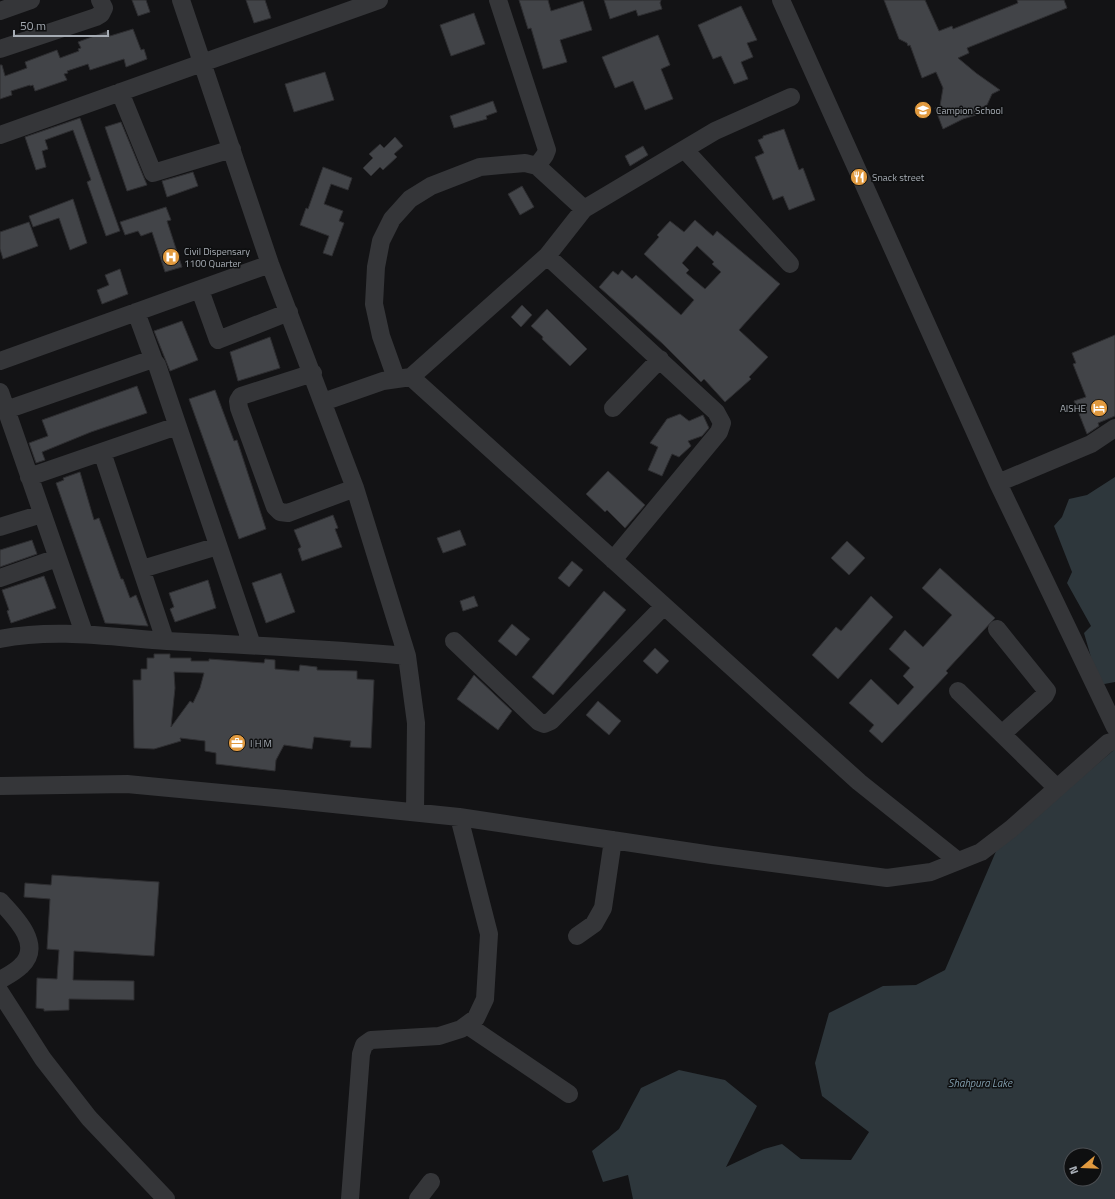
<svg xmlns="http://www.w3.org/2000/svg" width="1115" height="1199" viewBox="0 0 1115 1199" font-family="'Titillium Web',sans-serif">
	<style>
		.water { fill: #2e373c; fill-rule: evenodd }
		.building { fill: #424448; stroke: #2e2e31; fill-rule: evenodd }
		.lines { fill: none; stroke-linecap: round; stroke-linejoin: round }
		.minor { stroke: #353639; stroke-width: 18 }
		.labels { text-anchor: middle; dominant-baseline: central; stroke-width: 3; stroke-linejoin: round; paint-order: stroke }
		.poi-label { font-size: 10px; fill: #a6acb4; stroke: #0e0f10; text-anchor: start }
		.water-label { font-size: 11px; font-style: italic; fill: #809cac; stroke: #0e0f10 }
	</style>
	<rect width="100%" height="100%" fill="#131315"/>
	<!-- water -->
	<path class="water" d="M1115,477V682L1099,685L1084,633L1091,626L1067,583L1072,572L1054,526L1062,517L1069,499L1087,495Z
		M1115,749V1199H633L628,1175L603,1182L592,1151L619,1129L641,1088L679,1070L725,1080L757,1106L726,1167L764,1149L782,1144L801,1159L851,1160L869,1132L822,1096L815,1063L829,1013L883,986L916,985L945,970L997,849ZM1071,1155H1095V1179H1071Z"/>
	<!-- building -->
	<path class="building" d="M132,0H146L150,12L138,16Z
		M246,0H265L271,18L254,23Z
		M519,0H548L551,11L583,1L592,30L560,40L567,62L543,69L531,28L528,29Z
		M604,0H661L660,3L662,9L638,16L636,10L610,19Z
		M884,0H925L939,31L952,26L953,29L1018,3L1017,0H1064L1067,8L967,48L969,53L958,58L976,73L1000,90L992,94L987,105L978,109L976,115L963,119L943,129L935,108L940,106L943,88L936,72L922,78L910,45L908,46L907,43L899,39Z
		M741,6L757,40L747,43L753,57L741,62L748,79L734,84L721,56L713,59L698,25Z
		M474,13L485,44L451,56L440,25Z
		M133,29L141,50L144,49L147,59L126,67L124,59L90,70L88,64L67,71L68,73L64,74L67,80L35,91L33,85L30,86V85L11,91L12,95L0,99V65H2L5,76L27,68L25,62L57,50L60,58L79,51L78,49L81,48L78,42L108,31L110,36Z
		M658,35L670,65L661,69L673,99L645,110L633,81L615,88L602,57Z
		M325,72L334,100L294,112L285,84Z
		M493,101L497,112L486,116L487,119L454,128L450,116Z
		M80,118L120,231L106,236L87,182L91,180L73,130L45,140L48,149L42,151L46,167L36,170L25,137Z
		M121,122L147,185L127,191L105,127Z
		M784,129L799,170L803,168L815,200L789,210L783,196L773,200L755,157L764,153L758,140L763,138V136Z
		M395,137L403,146L394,154L397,157L383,170L380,167L371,176L363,168L373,158L369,154L380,144L384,148Z
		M643,146L648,155L630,166L625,156Z
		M323,167L352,178L348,190L331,184L324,204L343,211L339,221L344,223L332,256L323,253L329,236L300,225L306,208L308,209Z
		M193,172L198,186L167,197L162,181Z
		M522,186L534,207L520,215L508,194Z
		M73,199L87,243L70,250L59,218L33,227L29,216Z
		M166,207L171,220L167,221L182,267L165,272L152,232L141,236L138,231L125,235L120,222Z
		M695,220L713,236L717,231L780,284L739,330L768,357L749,377L751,379L725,402L704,379L701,382L663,344L599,287L613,271L618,275L622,270L632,279L636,275L681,315L694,300L644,254L659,237L657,235L670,221L684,232ZM697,246L714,262L712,264L721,272L705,289L686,273L689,270L682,263Z
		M29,222L38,246L3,259L0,249V232Z
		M120,269L128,294L102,304L97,290L109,285L105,275Z
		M522,305L532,315L521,327L511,317Z
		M547,309L587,349L570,366L542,339L543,337L531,326Z
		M182,321L198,360L170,371L154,331Z
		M1115,335V416L1098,423L1099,426L1087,434L1074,401L1086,397L1073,364L1076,363L1072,353Z
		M270,337L280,368L238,381L230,352Z
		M137,386L147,413L91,432L42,452L45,460L36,463L29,443L48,436L42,420Z
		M215,390L234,441L237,440L266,529L239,539L189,399Z
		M680,414L689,421L703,415L709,428L702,436L688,441L691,446L679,457L672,454L662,476L648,470L658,447L650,443L667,419Z
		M608,471L645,505L625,528L607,510L605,512L586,494Z
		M80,472L94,520L99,518L121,579H123L130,598L136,595L148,626L105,623L56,483L64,480L63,478Z
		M333,515L338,528L335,529L342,547L302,561L298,549L301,547L294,530Z
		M460,530L466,545L443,553L437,538Z
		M32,540L37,554L0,567V550Z
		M847,541L865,558L849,575L831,558Z
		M572,561L583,570L569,587L558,578Z
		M940,568L995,618L946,671L948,673L882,743L869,731L874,725L849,703L871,679L898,705L914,687L903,676L910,668L889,649L905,630L923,647L952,615L922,588Z
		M281,573L295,612L266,623L252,583Z
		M44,576L56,608L11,623L7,611L9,610L2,590Z
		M208,580L216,608L175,622L170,609L174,607L169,593Z
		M604,591L626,610L553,695L532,677Z
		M474,596L478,606L463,611L460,601Z
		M871,596L893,617L838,679L812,655L836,627L841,631Z
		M512,624L530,639L516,656L498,641Z
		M655,648L669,661L657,674L643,661Z
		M154,654H170V658H191V661H209V659L264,663L265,659L275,660V669L299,671L300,665L317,667V670L357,671V679L374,680L371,748L350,747L351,741L314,737L312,749L284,745L276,760L275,771L216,764V753L205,751V741L180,738L181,741L154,749L134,748L133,680H141V669H147V658H154ZM174,672L204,673L200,688L193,703L190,701L171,727L175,688Z
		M474,675L512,711L498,730L457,699Z
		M598,701L621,721L609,735L586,715Z
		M52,875L159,882L154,956L74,951L73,980L134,981V1000L69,999V1010L44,1011V1009L36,1008L37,978L57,979L59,950L47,949L50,899L24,897L25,883L51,885Z"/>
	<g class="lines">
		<!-- minor -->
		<path class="minor" d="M181,0L270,264L355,488L407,656L416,723L415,812
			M498,0L547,150L545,155L537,166
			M781,0L998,483L1115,727
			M0,11L31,0
			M0,49L96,17L101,14L104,8L100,0
			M120,92L153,173L232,149
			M0,135L379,0
			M685,150L790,264
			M547,256L716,412L722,423L719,432L613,560
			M200,290L218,340L289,312
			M136,312L154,361
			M0,361L270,264
			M313,373L241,396L238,401L239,408L275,507L280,512L288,513L355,488
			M411,377L547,256L584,209L715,131L791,97
			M396,378L381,336L374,304L376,267L381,241L392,219L410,199L431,186L480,167L525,163L537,166L584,209
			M0,392L84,633
			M323,402L383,381L411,377L859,782L958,861
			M613,408L660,359
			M6,410L147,361H154L157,365L252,645
			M102,452L165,640
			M29,477L177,426
			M998,483L1091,444L1115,428
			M0,527L42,514
			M142,569L218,546
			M0,578L57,558
			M997,629L1047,691L1045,695L1002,734
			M0,639C55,628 111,637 167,641C247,645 327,649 407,656
			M454,641L539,722L544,724L551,721L664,606
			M958,691L1056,787
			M0,786L127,784L285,799L459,817L712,855L887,878L931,872L981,852L1011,829L1108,743L1115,741
			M0,901C14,916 44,945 21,966C15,972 7,976 0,980
			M577,936L594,924L603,908L613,840
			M0,992L43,1059L89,1118L166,1199
			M467,1025L569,1094
			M350,1199L361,1054L364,1045L371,1040L439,1036L461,1029L476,1018L485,999L489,934L459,817
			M418,1199L431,1182"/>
	</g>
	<!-- icons -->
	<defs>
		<symbol id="school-disc" viewBox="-11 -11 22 22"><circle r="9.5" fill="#e19a3f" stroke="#0e0f10"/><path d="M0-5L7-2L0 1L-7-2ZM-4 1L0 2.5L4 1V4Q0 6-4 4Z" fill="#fff"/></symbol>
		<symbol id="restaurant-disc" viewBox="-11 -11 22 22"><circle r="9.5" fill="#e19a3f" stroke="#0e0f10"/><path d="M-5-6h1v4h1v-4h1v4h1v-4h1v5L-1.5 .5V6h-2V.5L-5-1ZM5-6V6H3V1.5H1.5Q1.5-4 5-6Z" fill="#fff"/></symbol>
		<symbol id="hospital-disc" viewBox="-11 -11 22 22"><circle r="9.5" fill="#e19a3f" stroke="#0e0f10"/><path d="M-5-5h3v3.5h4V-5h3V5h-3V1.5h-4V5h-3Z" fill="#fff"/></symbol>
		<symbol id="hotel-disc" viewBox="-11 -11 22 22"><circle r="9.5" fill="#e19a3f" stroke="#0e0f10"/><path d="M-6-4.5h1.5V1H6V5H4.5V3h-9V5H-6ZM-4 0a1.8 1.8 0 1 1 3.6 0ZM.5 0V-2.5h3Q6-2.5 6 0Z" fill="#fff"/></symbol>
		<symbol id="office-disc" viewBox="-11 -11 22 22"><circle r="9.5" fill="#e19a3f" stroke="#0e0f10"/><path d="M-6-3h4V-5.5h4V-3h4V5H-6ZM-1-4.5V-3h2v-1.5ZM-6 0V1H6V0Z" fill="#fff"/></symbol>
	</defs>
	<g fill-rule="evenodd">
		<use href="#school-disc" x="913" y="100" width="20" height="20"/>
		<use href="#restaurant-disc" x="849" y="167" width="20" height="20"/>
		<use href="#hospital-disc" x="161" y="247" width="20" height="20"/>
		<use href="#hotel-disc" x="1089" y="398" width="20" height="20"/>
		<use href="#office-disc" x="227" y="733" width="20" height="20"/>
	</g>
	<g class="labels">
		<!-- poi labels -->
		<g class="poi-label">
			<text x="936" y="110">Campion School</text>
			<text x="872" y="177">Snack street</text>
			<text x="184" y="251">Civil Dispensary<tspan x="184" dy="12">1100 Quarter</tspan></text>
			<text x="1086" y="408" text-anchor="end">AISHE</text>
			<text x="250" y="743">I H M</text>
		</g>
		<!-- water labels -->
		<g class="water-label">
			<text x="980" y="1083">Shahpura Lake</text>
		</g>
	</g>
	<!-- north arrow -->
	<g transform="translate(1083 1167) rotate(251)"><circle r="19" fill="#0e0f10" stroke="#4b4e52"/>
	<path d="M0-3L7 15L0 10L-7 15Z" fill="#e19a3f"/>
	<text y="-6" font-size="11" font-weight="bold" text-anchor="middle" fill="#a6acb4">N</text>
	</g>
	<!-- scale -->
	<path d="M14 30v6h94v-6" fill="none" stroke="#a6acb4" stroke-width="2"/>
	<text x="20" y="30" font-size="12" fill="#a6acb4" stroke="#0e0f10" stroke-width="3" paint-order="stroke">50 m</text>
</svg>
